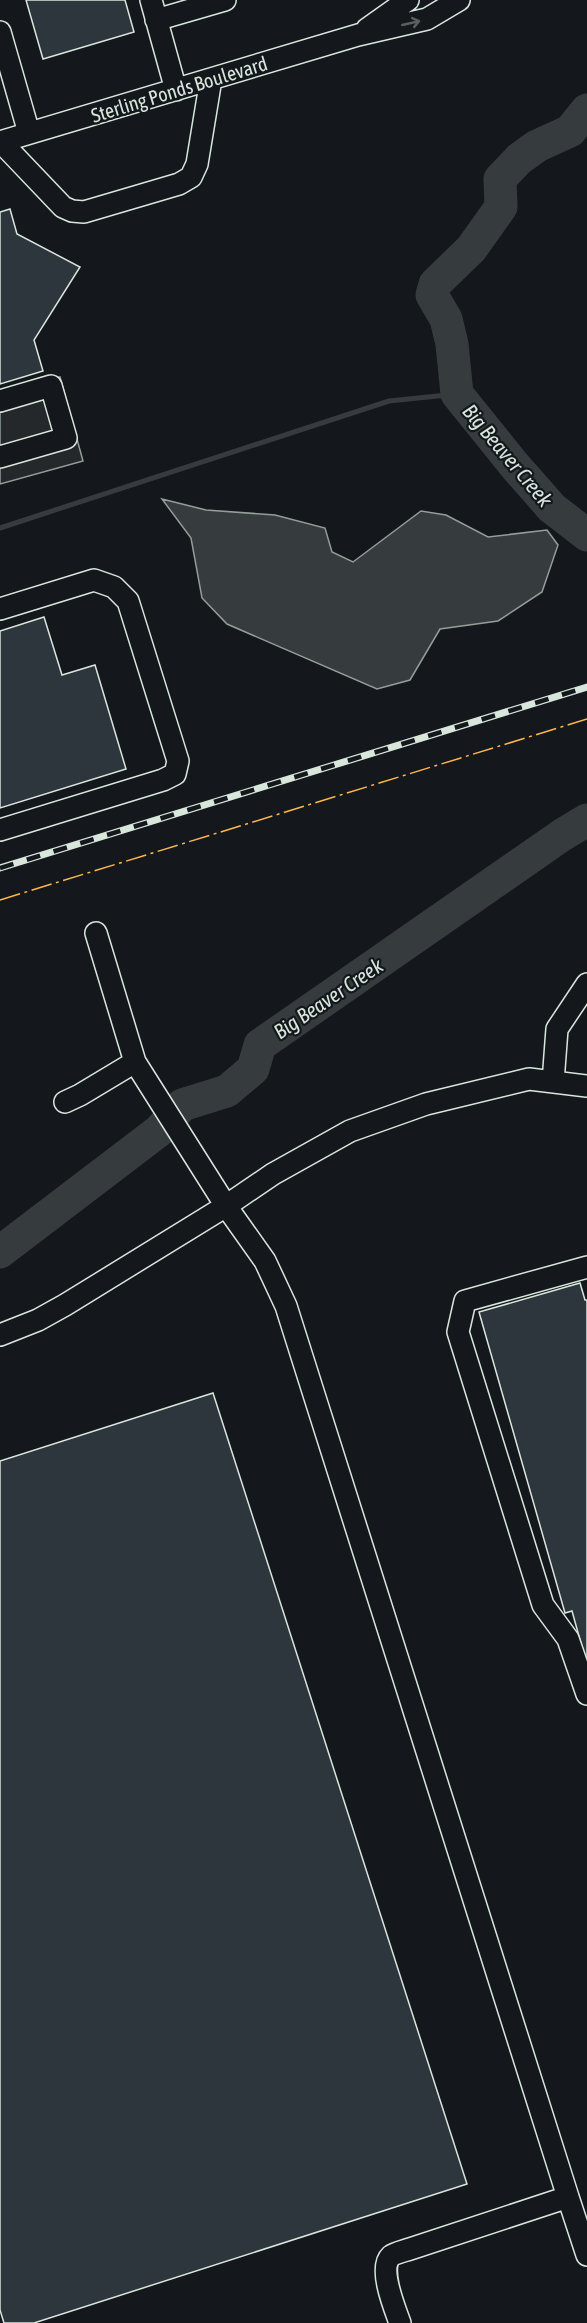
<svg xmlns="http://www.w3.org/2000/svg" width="587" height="2323" viewBox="0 0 587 2323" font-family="'Asap Condensed',sans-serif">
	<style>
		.parking { fill: #24282b; stroke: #939e99; stroke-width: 1.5 }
		.water { fill: #363b3e; stroke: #939e99; stroke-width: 1.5 }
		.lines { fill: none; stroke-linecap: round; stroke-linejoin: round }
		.stream { stroke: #363b3e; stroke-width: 5 }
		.river { stroke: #363b3e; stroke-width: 33 }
		.building { fill: #2c363c; stroke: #d8e6dc; stroke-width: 1.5 }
		.minor-casing { stroke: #d8e6dc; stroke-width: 24 }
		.minor { stroke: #14181c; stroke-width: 21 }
		.rail-casing { stroke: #d8e6dc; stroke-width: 7 }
		.rail { stroke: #14181c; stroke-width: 4.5; stroke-dasharray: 14; stroke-linecap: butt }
		.power { stroke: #ffb74d; stroke-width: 1.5; stroke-dasharray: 21 4.5 3 4.5; stroke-linecap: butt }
		.oneway { stroke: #59605f }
		.labels { text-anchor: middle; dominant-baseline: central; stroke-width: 4.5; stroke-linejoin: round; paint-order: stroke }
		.street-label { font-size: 20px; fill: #d8e6dc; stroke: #14181c }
		.water-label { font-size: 21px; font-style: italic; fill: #d8e6dc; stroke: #14181c }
	</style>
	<rect width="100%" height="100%" fill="#14181c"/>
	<!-- parking -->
	<path class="parking" d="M60,377L83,461L0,484V393Z"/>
	<!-- water -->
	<path class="water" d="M162,499L206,510L275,515L325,528L332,552L353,562L421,511L446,515L488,537L547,530L558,545L542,592L498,621L440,629L410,680L377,689L227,624L202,598L191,538Z"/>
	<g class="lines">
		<!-- stream -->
		<path class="stream" d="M0,528L389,401L457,394"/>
		<!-- river -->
		<path class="river" d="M587,110L570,131L537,146L519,159L500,179L501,207L471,249L435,284L432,295L446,319L452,344L457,394L515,466L552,508L587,535
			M0,1252L160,1130L182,1105L227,1091L253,1069L260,1045L562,835L587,820"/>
	</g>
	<!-- building -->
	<path class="building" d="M26,0H125L134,32L43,59Z
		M10,209L17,234L80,267L34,340L43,371L0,384V212Z
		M44,617L62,675L95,665L126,769L0,808V631Z
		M580,1283L585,1300H587V1665L572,1611L565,1613L479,1312Z
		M213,1393L467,2184L34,2323H4L0,2310V1461Z"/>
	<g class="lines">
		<defs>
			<path id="minor" d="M151,0L176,90
				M156,20L225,0
				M367,29L408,0
				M0,32L29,133
				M0,142L358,35L427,19L459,0
				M1,142L63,207L72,211L84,212L179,184L191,177L197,164L211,79
				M0,401L51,386L66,438L0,457
				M0,609L94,580L114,587L128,601L178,761L175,774L163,780L0,830
				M96,933L135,1062L226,1206L265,1261L286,1306L568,2197
				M553,1082L557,1029L587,984
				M65,1102L80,1095L135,1062
				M587,1267L465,1301L458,1332L543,1605L568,1639L587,1694
				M0,1335L38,1320L65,1305L226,1206L273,1174L350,1131L426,1104L529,1079L587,1086
				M400,2323C395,2309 378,2268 391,2256C395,2253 404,2251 410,2249L568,2197L587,2255"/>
		</defs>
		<!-- minor casing -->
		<use href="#minor" class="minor-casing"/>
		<!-- minor -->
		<use href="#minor" class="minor"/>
		<defs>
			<path id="rail" d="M0,868L587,687"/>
		</defs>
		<!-- rail casing -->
		<use href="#rail" class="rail-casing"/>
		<!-- rail -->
		<use href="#rail" class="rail"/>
		<!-- power -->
		<path class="power" d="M0,900L587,719"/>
	</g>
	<!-- one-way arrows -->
	<defs><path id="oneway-shaft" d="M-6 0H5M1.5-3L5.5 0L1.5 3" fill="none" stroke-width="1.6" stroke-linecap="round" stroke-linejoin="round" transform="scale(1.5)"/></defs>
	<use class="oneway" href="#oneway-shaft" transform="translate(411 23) rotate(-13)"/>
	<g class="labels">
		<!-- street labels -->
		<g class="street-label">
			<text transform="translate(179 89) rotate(-17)">Sterling Ponds Boulevard</text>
		</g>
		<!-- water labels -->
		<g class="water-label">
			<text transform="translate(508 455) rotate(50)">Big Beaver Creek</text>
			<text transform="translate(328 998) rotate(-34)">Big Beaver Creek</text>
		</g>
	</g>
</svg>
